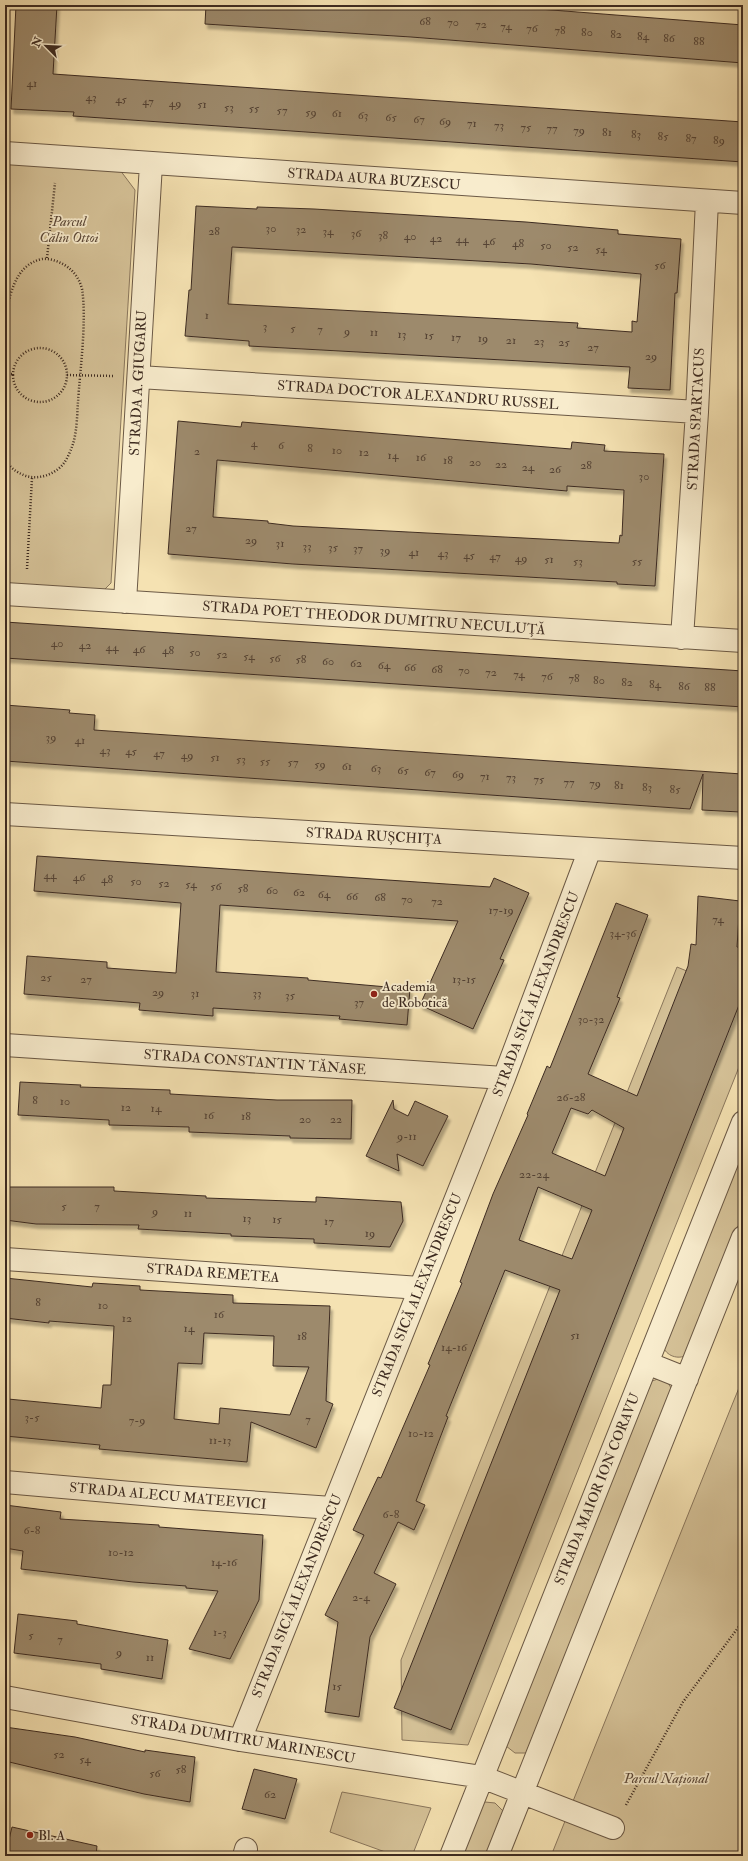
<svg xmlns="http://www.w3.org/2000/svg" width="748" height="1861" viewBox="0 0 748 1861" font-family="'IM FELL Double Pica',serif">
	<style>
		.green { fill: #d6c399; stroke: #8a775d }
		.building { fill: #9d8a6c; stroke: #3d2b21; fill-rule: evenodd; filter: url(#shadow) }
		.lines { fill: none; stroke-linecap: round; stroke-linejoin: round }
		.minor-casing { stroke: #6b5945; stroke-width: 24 }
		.path { stroke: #3d2b21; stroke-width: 2.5; stroke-dasharray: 1 2; stroke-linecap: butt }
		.minor { stroke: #f8eccd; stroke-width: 22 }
		.poi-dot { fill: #8f2418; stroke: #f8eccd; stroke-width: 1.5 }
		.labels { text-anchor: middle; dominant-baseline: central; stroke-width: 3.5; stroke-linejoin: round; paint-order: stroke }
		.number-label { font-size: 12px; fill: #554334 }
		.street-label { font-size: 14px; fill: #3d2b21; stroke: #f8eccd }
		.park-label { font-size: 14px; font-style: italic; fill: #5c4939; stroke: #f8eccd }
		.poi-label { font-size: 14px; fill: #3d2b21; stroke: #f8eccd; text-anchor: start }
	</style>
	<defs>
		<filter id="shadow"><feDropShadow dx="2.5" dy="4.5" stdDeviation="1" flood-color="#0004"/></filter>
	</defs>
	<rect width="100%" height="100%" fill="#f5e2b2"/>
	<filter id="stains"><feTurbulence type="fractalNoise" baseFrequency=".005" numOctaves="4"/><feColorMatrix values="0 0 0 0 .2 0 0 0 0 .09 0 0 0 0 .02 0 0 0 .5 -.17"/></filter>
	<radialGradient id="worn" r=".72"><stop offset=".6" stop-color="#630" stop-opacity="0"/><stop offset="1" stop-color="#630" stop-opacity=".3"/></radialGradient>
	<!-- green -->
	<path class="green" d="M5,159L120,170L135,190L111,583L98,596L5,590Z
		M677,967L743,994V1057L468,1745L402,1740L401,1660Z
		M743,1144V1214L687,1355C678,1360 666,1356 663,1346Z
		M743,1378V1856H551L732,1405Z
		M658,1379L668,1383L673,1391L526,1753H515L506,1746L649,1382Z
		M342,1792L431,1808L412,1856H387L388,1853L330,1832Z
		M485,1802L495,1803L505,1813L488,1856H460L481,1804Z"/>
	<!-- building -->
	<path class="building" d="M16,5H57L53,74L743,122V162L73,116L74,112L11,109Z
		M206,5H488L743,25V63L411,37L205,24Z
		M196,206L257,209V207L314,209L526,222L618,230V234L681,239L677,293H675L670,390L628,388L630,367L249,346V341L185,336L189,290H191ZM232,247L531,264L641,274L637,322L632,321V332L577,328L578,323L228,304Z
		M178,421L241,427L242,422L278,425L571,449L572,442L605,445L604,451L664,454L655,586L617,584V582L293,564L168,554ZM217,460L567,491V486L624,490L622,536L620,535L619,543L293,526L268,523V521L213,517Z
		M5,622L743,671V707L5,658Z
		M5,705L70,710L69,713L95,715L94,730L742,774L740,812L702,810L703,774L690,809L5,761Z
		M37,856L490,887L494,878L529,893L500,959L504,960L473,1029L420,1005L458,921L220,905L216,972L308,978V980L410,989L407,1025L339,1019L340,1016L213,1008V1016L139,1010L140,1003L24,994L27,956L107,962V968L176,973L181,903L34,891Z
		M698,896L740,901L737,947L743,948V995L451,1730L394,1708L560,1290L505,1270L446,1416L448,1417L416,1501L425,1505L414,1530L398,1522L374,1573L396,1584L370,1637L359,1717L325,1712L338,1622L325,1615L364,1535L353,1530L378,1477L381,1478L430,1365L428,1364L462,1283L460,1282L493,1194L528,1115L527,1114L547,1066L550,1068L616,903L648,915L617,997L620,998L588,1074L637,1096L688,966L691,944L696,945ZM571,1108L588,1114L592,1110L624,1128L605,1176L552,1153ZM538,1187L592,1210L572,1259L519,1240Z
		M20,1082L81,1085L80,1087L170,1090V1094L277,1100H352L351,1139L290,1138V1136L189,1132V1127L109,1125V1120L18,1115Z
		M393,1100L394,1109L408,1116L415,1101L448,1116L423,1166L397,1154L399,1171L366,1156Z
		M5,1187H114V1191L206,1196V1198L262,1200L316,1202V1197L401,1202L403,1221L390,1247L314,1243V1239L231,1236V1234L138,1229L139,1225L36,1224L5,1220Z
		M5,1278L92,1287L93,1283L140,1286V1290L233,1295V1303L330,1306L326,1401L333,1404L316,1448L251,1422L247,1462L99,1449L100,1445L5,1436L8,1399L101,1408L103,1385H111L114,1326L49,1321V1323L5,1318ZM204,1333L274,1336L273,1366L309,1367L290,1415L220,1408L219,1424L174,1419L178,1363L202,1364Z
		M5,1505L61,1512L60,1519L159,1525V1527L263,1535L259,1600L230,1659L189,1649L218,1591L186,1588V1586L133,1582L21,1569L23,1551L5,1548Z
		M18,1614L77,1621V1624L168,1640L162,1679L101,1669V1664L14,1653Z
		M5,1727L75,1737L145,1752V1750L195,1757L190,1802L144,1794L5,1761Z
		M254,1769L297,1779L285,1819L242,1809Z
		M12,1827L97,1846L96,1856H5Z"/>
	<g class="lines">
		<defs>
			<path id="minor" d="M5,153L743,203
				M139,377L697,412
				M5,594L743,641
				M125,602L151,164
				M682,638L697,412L707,201
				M5,814L743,858
				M5,1045L504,1078
				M5,1259L420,1288
				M647,1363L687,1379
				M5,1482L177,1497L332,1508
				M5,1697L240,1740L482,1777L613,1828
				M240,1740L504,1078L590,849
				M244,1856L246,1849
				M451,1856L743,1122
				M497,1856L743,1237"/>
		</defs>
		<!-- minor casing -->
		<use href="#minor" class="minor-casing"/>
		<!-- path -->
		<path class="path" d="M47,258L55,183
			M5,322C9,297 14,265 42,259C52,258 63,263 70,269C76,274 80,281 82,289C87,320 80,370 78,402C77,416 77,433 72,447C70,452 67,459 64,463C56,474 39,480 26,476C16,472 8,467 5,457
			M13 375a27 27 0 1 1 54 0a27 27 0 1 1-54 0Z
			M5,374H14
			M67,375L113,376
			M27,569L32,478
			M626,1805L683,1702L743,1621"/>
		<!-- minor -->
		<use href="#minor" class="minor"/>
	</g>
	<!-- markers -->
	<g class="poi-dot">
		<circle cx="374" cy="994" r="4"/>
		<circle cx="30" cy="1835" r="4"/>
	</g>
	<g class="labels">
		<!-- number labels -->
		<g class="number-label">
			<text x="425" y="21">68</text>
			<text x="453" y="22">70</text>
			<text x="481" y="24">72</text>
			<text x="506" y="26">74</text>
			<text x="532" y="28">76</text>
			<text x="560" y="30">78</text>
			<text x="587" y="32">80</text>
			<text x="616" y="34">82</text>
			<text x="643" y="36">84</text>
			<text x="669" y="38">86</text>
			<text x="699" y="41">88</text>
			<text x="32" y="83">41</text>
			<text x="91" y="97">43</text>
			<text x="121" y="99">45</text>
			<text x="148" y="101">47</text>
			<text x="175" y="103">49</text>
			<text x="202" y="104">51</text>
			<text x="229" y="107">53</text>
			<text x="254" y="108">55</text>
			<text x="282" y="110">57</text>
			<text x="311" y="112">59</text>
			<text x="337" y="113">61</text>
			<text x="363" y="115">63</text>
			<text x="391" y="117">65</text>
			<text x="419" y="119">67</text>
			<text x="445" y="121">69</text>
			<text x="472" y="123">71</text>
			<text x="499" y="125">73</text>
			<text x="526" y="127">75</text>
			<text x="552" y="128">77</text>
			<text x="579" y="130">79</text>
			<text x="607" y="132">81</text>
			<text x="636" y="134">83</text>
			<text x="663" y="136">85</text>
			<text x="691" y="138">87</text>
			<text x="719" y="140">89</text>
			<text x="271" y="228">30</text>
			<text x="301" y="229">32</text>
			<text x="214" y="231">28</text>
			<text x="328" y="231">34</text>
			<text x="356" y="233">36</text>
			<text x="383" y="235">38</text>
			<text x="410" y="236">40</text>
			<text x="436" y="238">42</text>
			<text x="462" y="239">44</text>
			<text x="489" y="241">46</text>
			<text x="518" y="243">48</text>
			<text x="546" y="245">50</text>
			<text x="573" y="247">52</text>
			<text x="601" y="249">54</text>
			<text x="660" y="265">56</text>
			<text x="207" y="315">1</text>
			<text x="265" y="326">3</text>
			<text x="293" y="328">5</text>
			<text x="320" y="329">7</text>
			<text x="347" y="331">9</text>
			<text x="374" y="332">11</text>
			<text x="402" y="334">13</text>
			<text x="429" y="335">15</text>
			<text x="456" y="337">17</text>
			<text x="483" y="338">19</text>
			<text x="511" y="340">21</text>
			<text x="539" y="341">23</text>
			<text x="564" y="342">25</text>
			<text x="593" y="347">27</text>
			<text x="651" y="356">29</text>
			<text x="254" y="443">4</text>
			<text x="281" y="445">6</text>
			<text x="310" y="448">8</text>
			<text x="337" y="450">10</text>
			<text x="197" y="451">2</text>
			<text x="364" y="452">12</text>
			<text x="393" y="455">14</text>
			<text x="421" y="457">16</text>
			<text x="448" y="460">18</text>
			<text x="475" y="462">20</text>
			<text x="501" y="464">22</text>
			<text x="586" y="465">28</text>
			<text x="528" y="467">24</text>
			<text x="555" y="469">26</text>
			<text x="644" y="476">30</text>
			<text x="191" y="528">27</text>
			<text x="251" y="540">29</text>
			<text x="280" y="543">31</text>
			<text x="307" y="546">33</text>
			<text x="333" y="547">35</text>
			<text x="358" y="548">37</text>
			<text x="385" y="550">39</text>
			<text x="414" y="552">41</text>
			<text x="443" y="553">43</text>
			<text x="469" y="555">45</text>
			<text x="495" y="556">47</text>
			<text x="521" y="558">49</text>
			<text x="549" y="559">51</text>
			<text x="578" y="561">53</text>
			<text x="637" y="561">55</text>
			<text x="57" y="643">40</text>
			<text x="85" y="645">42</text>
			<text x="112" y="647">44</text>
			<text x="139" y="649">46</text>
			<text x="168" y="650">48</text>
			<text x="195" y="652">50</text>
			<text x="222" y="654">52</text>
			<text x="249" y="656">54</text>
			<text x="275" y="658">56</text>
			<text x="301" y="659">58</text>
			<text x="328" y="661">60</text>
			<text x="356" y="663">62</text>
			<text x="384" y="665">64</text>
			<text x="410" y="667">66</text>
			<text x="437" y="669">68</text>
			<text x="464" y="670">70</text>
			<text x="491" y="672">72</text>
			<text x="519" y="674">74</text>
			<text x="547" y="676">76</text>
			<text x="574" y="678">78</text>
			<text x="599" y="680">80</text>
			<text x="627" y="682">82</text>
			<text x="655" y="684">84</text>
			<text x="684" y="686">86</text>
			<text x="710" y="687">88</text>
			<text x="51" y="737">39</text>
			<text x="80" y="740">41</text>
			<text x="105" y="750">43</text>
			<text x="131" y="751">45</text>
			<text x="159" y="753">47</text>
			<text x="187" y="755">49</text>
			<text x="215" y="757">51</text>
			<text x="241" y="759">53</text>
			<text x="265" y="761">55</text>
			<text x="293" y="762">57</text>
			<text x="320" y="764">59</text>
			<text x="347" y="766">61</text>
			<text x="376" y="768">63</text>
			<text x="403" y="770">65</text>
			<text x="430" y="772">67</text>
			<text x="458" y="774">69</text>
			<text x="485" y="776">71</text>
			<text x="511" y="777">73</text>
			<text x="539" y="779">75</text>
			<text x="569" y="782">77</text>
			<text x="595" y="783">79</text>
			<text x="619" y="785">81</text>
			<text x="647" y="787">83</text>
			<text x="675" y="789">85</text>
			<text x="50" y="875">44</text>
			<text x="79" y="877">46</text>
			<text x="107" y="879">48</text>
			<text x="136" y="881">50</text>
			<text x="164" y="883">52</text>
			<text x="191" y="884">54</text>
			<text x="216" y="886">56</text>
			<text x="243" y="888">58</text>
			<text x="272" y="890">60</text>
			<text x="299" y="892">62</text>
			<text x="324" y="894">64</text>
			<text x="352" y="896">66</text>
			<text x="380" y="897">68</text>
			<text x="407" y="899">70</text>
			<text x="437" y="901">72</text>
			<text x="501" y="910">17-19</text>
			<text x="718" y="919">74</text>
			<text x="623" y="933">34-36</text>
			<text x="46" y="977">25</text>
			<text x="86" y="979">27</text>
			<text x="464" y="979">13-15</text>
			<text x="158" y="992">29</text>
			<text x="195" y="993">31</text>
			<text x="257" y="993">33</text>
			<text x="290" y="995">35</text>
			<text x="359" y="1002">37</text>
			<text x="591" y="1019">30-32</text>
			<text x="571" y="1097">26-28</text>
			<text x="35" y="1100">8</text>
			<text x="65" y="1101">10</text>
			<text x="126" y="1107">12</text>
			<text x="156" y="1108">14</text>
			<text x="209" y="1115">16</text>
			<text x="246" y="1116">18</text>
			<text x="305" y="1119">20</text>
			<text x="336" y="1119">22</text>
			<text x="407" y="1136">9-11</text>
			<text x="534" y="1174">22-24</text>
			<text x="64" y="1206">5</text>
			<text x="97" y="1206">7</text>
			<text x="155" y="1211">9</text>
			<text x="188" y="1213">11</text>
			<text x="247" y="1218">13</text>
			<text x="277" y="1219">15</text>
			<text x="329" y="1221">17</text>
			<text x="370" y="1233">19</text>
			<text x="38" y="1302">8</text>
			<text x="103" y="1305">10</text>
			<text x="219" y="1314">16</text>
			<text x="127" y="1318">12</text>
			<text x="189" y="1328">14</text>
			<text x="575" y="1335">51</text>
			<text x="302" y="1336">18</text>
			<text x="454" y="1347">14-16</text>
			<text x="32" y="1417">3-5</text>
			<text x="308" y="1419">7</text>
			<text x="137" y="1420">7-9</text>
			<text x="421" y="1433">10-12</text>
			<text x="220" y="1440">11-13</text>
			<text x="391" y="1514">6-8</text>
			<text x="32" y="1530">6-8</text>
			<text x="121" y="1552">10-12</text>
			<text x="224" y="1562">14-16</text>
			<text x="361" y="1597">2-4</text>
			<text x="220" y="1632">1-3</text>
			<text x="31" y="1635">5</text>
			<text x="60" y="1639">7</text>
			<text x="119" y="1652">9</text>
			<text x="150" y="1657">11</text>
			<text x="337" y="1686">15</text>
			<text x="59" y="1754">52</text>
			<text x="85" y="1759">54</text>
			<text x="181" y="1769">58</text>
			<text x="155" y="1773">56</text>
			<text x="270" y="1794">62</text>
		</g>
		<!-- street labels -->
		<g class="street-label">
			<text transform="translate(374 179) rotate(4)">STRADA AURA BUZESCU</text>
			<text transform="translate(138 383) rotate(-87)">STRADA A. GIUGARU</text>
			<text transform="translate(418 395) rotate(4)">STRADA DOCTOR ALEXANDRU RUSSEL</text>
			<text transform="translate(696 419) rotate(-87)">STRADA SPARTACUS</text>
			<text transform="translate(374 618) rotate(4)">STRADA POET THEODOR DUMITRU NECULUȚĂ</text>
			<text transform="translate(374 836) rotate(3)">STRADA RUȘCHIȚA</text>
			<text transform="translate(536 994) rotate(-69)">STRADA SICĂ ALEXANDRESCU</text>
			<text transform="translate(255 1062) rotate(4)">STRADA CONSTANTIN TĂNASE</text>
			<text transform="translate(213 1273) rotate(4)">STRADA REMETEA</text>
			<text transform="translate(417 1295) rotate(-68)">STRADA SICĂ ALEXANDRESCU</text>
			<text transform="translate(597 1489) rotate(-68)">STRADA MAIOR ION CORAVU</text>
			<text transform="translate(168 1496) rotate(5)">STRADA ALECU MATEEVICI</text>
			<text transform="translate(297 1596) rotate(-68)">STRADA SICĂ ALEXANDRESCU</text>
			<text transform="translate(243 1739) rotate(10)">STRADA DUMITRU MARINESCU</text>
		</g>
		<!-- park labels -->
		<g class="park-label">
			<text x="69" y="221">Parcul<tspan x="69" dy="16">Călin Ottoi</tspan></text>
			<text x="666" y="1778">Parcul Național</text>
		</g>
		<!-- poi labels -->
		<g class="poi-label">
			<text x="382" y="986">Academia<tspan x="382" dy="16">de Robotică</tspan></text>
			<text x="38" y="1835">Bl. A</text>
		</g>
	</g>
	<!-- margin -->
	<rect width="748" height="1861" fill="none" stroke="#f5e2b2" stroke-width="20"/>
	<rect x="6" y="6" width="736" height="1849" fill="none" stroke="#3d2b21" stroke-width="2"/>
	<rect x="10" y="10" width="728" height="1841" fill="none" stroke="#3d2b21"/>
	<!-- north arrow -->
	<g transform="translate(46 46) rotate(294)" stroke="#f8eccd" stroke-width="3" paint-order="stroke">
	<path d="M0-3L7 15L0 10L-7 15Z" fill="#3d2b21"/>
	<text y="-6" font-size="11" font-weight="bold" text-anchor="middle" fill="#3d2b21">N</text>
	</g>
	<rect width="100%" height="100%" filter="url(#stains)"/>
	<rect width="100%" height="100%" fill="url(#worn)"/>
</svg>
